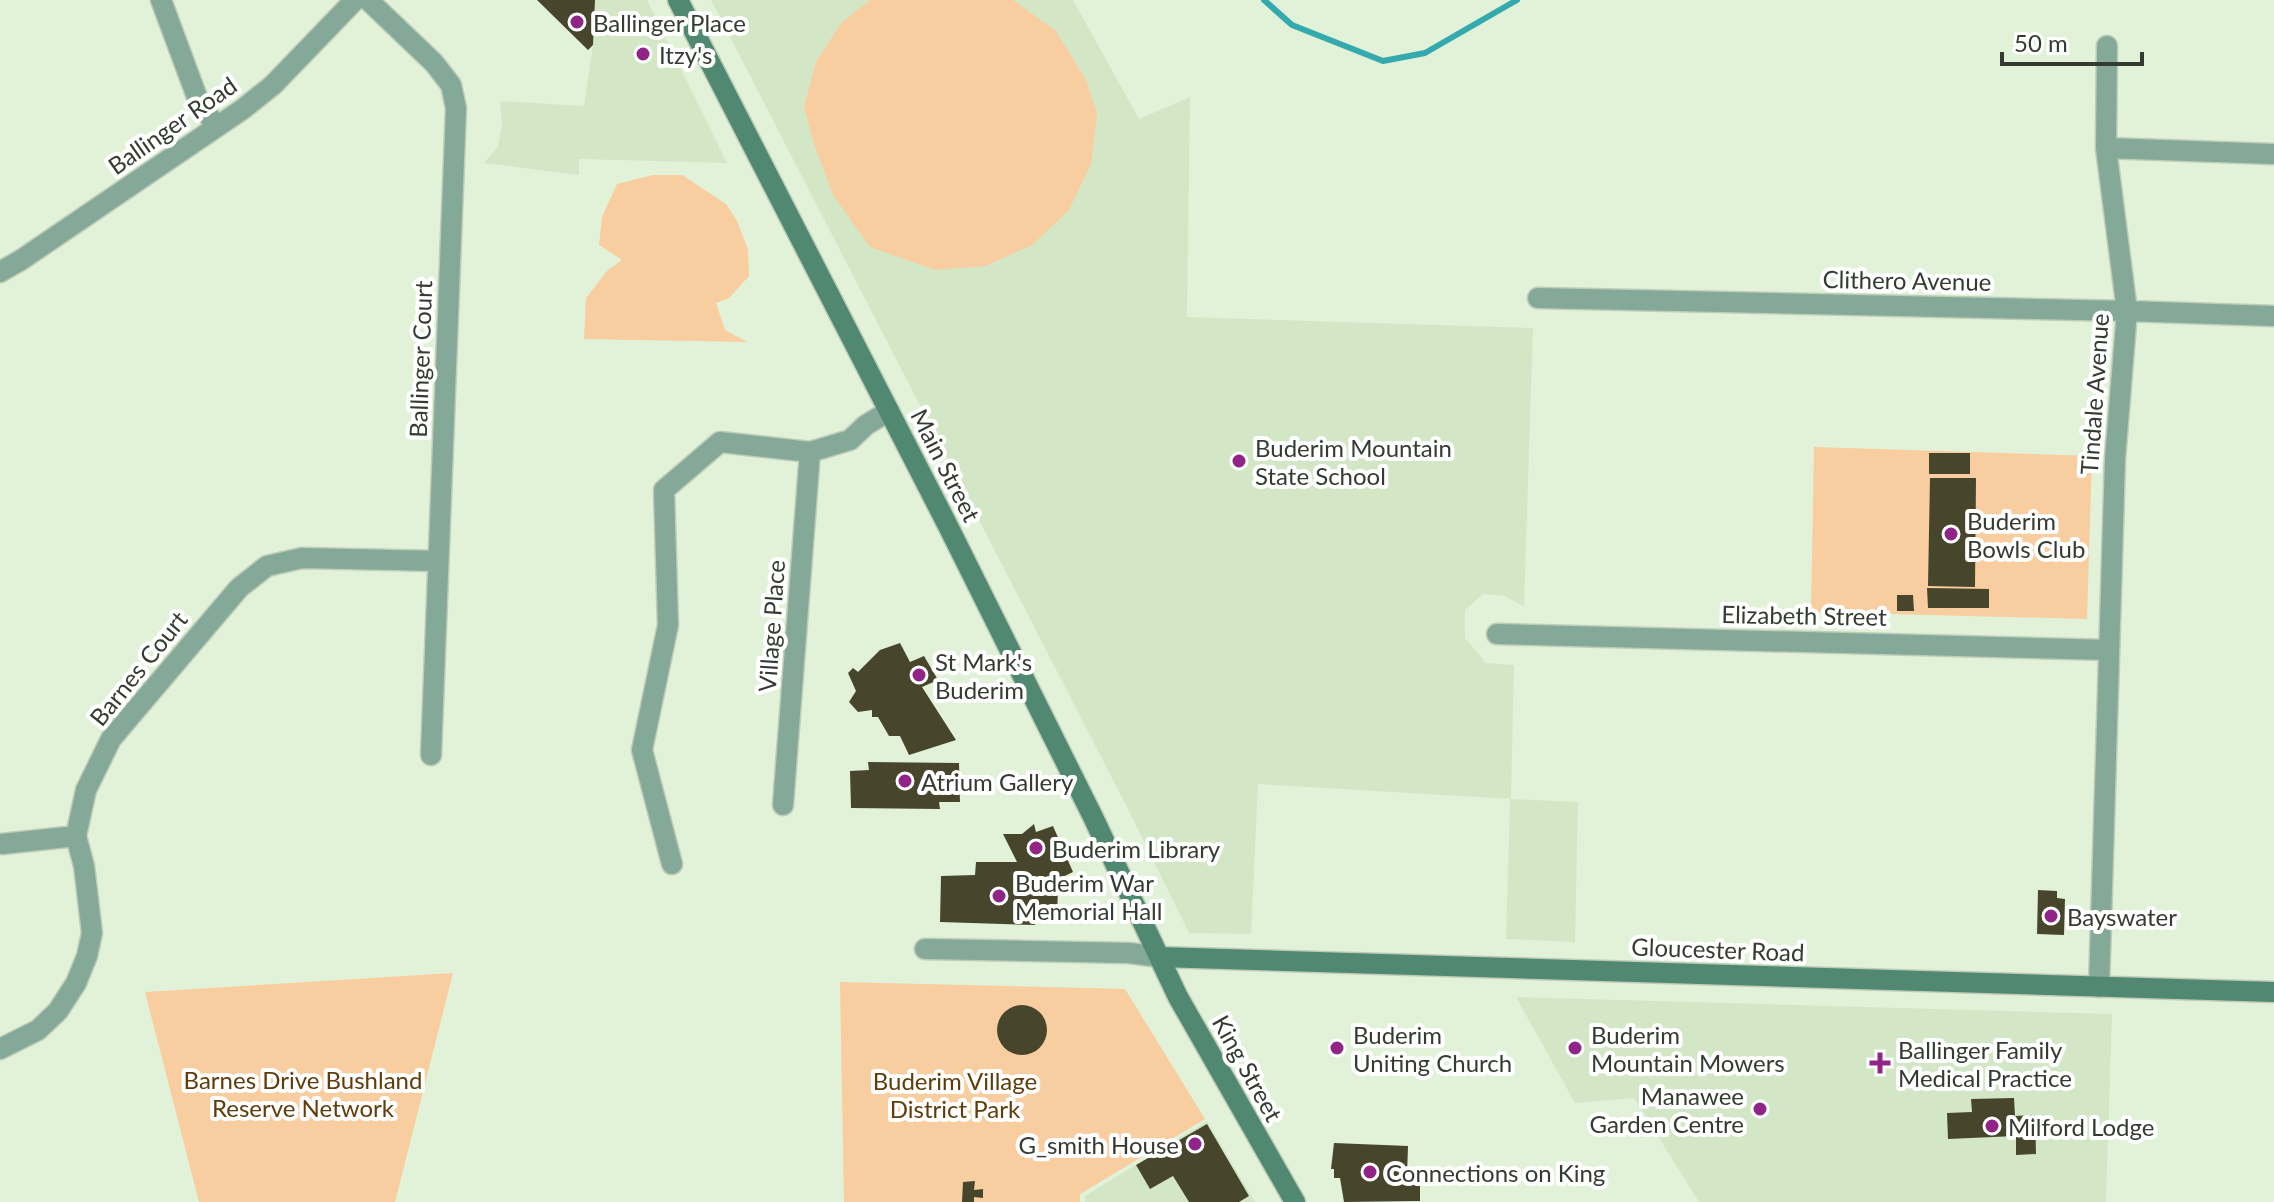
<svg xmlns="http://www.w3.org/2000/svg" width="2274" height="1202" viewBox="0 0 2274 1202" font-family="Lato,sans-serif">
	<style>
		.built { fill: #d3e7c7 }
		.green { fill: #f8cd9f }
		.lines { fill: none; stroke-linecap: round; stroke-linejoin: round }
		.stream { stroke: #35aaae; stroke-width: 6 }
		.building { fill: #48452d }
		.minor-casing { stroke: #bfcdb8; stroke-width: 23 }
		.tertiary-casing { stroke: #bfcdb8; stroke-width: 23 }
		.secondary-casing { stroke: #bfcdb8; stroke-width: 23 }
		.minor { stroke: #85a999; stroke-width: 20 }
		.tertiary { stroke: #85a999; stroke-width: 20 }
		.secondary { stroke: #518872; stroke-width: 20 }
		.poi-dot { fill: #902487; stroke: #fff; stroke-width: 3 }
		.labels { text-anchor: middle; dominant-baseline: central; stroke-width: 8; stroke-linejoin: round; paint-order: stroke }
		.poi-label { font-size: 24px; fill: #353b32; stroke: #fff; text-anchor: start }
		.street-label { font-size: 24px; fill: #353b32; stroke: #fff }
		.park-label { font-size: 24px; fill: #5f3c0a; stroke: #fff }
	</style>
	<rect width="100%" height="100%" fill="#e2f2d9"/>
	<!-- built -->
	<path class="built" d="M595,0H647L727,163L579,159V175L484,163L498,147L502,124L500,101L584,106L593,45Z
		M711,0H1073L1139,119L1190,97L1187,317L1533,328L1524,606L1504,596L1483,594L1465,610V638L1486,663L1514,665L1511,799L1578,802L1575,942L1506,939L1510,799L1258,784L1251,934L1189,933L1130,813Z
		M1516,997L2112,1014L2106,1202H1699L1634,1098L1575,1103Z
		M1207,1121L1255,1202H1085V1196Z"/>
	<!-- green -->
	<path class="green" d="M870,0H1013L1056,31L1086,80L1097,113L1091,164L1069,210L1032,245L985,266L935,270L870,247L833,195L814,144L804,107L816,62L841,23Z
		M653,175H682L726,204L737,221L748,250L749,276L729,298L716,303L725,330L747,342L584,339L586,298L607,271L622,260L599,245L602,217L617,184Z
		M1814,447L2092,456L2087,619L1811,612Z
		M453,973L395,1202H199L145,992Z
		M840,982L1125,989L1205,1119L1080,1194V1202H844Z"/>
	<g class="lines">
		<!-- stream -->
		<path class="stream" d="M1264,0L1292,25L1383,61L1425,53L1517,0"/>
	</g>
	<!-- building -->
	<path class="building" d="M537,0H595L593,45L588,50Z
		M1929,453H1970V474H1929Z
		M1930,478H1976L1975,587L1928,586Z
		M1927,588L1989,589V608H1928Z
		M1897,595H1913L1914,611H1897Z
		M900,643L910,662L924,656L938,680L922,687L956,740L909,755L900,736H889L878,717H872V710L858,712L849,702L856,691L848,673L853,668L858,672L880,650Z
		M868,762L959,763L960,802H939L940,809L851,808L850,771L869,770Z
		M1034,824L1036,832L1053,826L1073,872L1048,884L1037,886L1058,887L1057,916H1035V925L940,922L941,876L975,875L976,862H1017L1003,834H1022Z
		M2038,890L2057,891V898L2065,899L2064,935L2037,934Z
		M997 1030a25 25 0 1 1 50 0a25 25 0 1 1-50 0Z
		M2014,1098L2015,1116L2035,1115L2036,1154L2016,1155V1136L1948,1139L1947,1113L1972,1112L1971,1099Z
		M1207,1124L1249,1196L1239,1202H1189L1173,1176L1150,1189L1136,1165Z
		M1334,1143L1408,1146L1407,1176H1420V1201L1344,1202L1340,1178H1334V1169H1331Z
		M975,1181L974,1190L983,1189V1198L974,1197V1202H962L963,1182Z"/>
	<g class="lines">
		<defs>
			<path id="minor" d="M161,0L197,97L216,127
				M368,0L434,63L451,85L456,108L431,755
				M2106,148L2274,154
				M1538,298L2127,311L2274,316
				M1497,634L2109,650
				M783,805L810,452
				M2,844L76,836
				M672,864L642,750L668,625L664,490L720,442L810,452L850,440L866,425L889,411
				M925,949L1129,953L1160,957
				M2099,987L2115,459L2127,311L2106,148L2107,46
				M0,1049L38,1030L58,1011L76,983L87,956L92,933L84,866L76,836L86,790L111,739L239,588L267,566L302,558L438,561"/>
			<path id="tertiary" d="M0,272L21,260L243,109L273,85L355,0"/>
			<path id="secondary" d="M678,0L948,526L1093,817L1178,997L1295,1202
				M1160,957L2274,992"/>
		</defs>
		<!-- minor casing -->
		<use href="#minor" class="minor-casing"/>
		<!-- tertiary casing -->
		<use href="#tertiary" class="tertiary-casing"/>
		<!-- secondary casing -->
		<use href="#secondary" class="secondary-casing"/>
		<!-- minor -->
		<use href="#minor" class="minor"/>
		<!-- tertiary -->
		<use href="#tertiary" class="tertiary"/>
		<!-- secondary -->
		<use href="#secondary" class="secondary"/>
	</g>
	<!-- markers -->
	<g class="poi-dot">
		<circle cx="577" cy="22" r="8"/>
		<circle cx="643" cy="54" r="8"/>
		<circle cx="1239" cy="461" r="8"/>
		<circle cx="1951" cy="534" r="8"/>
		<circle cx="919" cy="675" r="8"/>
		<circle cx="905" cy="781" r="8"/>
		<circle cx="1036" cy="848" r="8"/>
		<circle cx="999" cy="896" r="8"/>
		<circle cx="2051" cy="916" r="8"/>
		<circle cx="1337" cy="1048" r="8"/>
		<circle cx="1575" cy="1048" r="8"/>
		<path d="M1876 1051h8v8h8v8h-8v8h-8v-8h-8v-8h8z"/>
		<circle cx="1760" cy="1109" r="8"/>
		<circle cx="1992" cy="1126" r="8"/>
		<circle cx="1195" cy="1144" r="8"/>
		<circle cx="1370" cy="1172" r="8"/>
	</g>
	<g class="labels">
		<!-- poi labels -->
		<g class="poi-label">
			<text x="593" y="22">Ballinger Place</text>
			<text x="659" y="54">Itzy's</text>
			<text x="1255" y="447">Buderim Mountain<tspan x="1255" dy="28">State School</tspan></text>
			<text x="1967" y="520">Buderim<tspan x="1967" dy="28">Bowls Club</tspan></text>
			<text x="935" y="661">St Mark's<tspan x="935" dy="28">Buderim</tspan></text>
			<text x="921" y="781">Atrium Gallery</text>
			<text x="1052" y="848">Buderim Library</text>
			<text x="1015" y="882">Buderim War<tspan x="1015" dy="28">Memorial Hall</tspan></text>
			<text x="2067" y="916">Bayswater</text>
			<text x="1353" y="1034">Buderim<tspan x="1353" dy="28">Uniting Church</tspan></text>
			<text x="1591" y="1034">Buderim<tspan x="1591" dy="28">Mountain Mowers</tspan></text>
			<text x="1898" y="1049">Ballinger Family<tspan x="1898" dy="28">Medical Practice</tspan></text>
			<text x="1744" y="1095" text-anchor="end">Manawee<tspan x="1744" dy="28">Garden Centre</tspan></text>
			<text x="2008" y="1126">Milford Lodge</text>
			<text x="1179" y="1144" text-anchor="end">G_smith House</text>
			<text x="1386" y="1172">Connections on King</text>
		</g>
		<!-- street labels -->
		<g class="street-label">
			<text transform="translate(172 125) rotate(-35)">Ballinger Road</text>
			<text transform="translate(1907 280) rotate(1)">Clithero Avenue</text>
			<text transform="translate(420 359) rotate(-88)">Ballinger Court</text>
			<text transform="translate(2094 394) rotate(-86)">Tindale Avenue</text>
			<text transform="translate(946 465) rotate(63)">Main Street</text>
			<text transform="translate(1804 615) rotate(1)">Elizabeth Street</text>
			<text transform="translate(771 626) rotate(-86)">Village Place</text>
			<text transform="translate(138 668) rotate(-51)">Barnes Court</text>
			<text transform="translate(1718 949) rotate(2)">Gloucester Road</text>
			<text transform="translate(1248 1068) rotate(61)">King Street</text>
		</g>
		<!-- park labels -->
		<g class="park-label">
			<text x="303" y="1079">Barnes Drive Bushland<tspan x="303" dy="28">Reserve Network</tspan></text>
			<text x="955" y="1080">Buderim Village<tspan x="955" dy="28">District Park</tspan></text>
		</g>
	</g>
	<!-- scale -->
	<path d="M2002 52v12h140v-12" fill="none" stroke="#353b32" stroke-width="4"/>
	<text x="2014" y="52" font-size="24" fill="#353b32" stroke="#ffffff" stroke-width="6" paint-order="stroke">50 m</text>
</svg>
